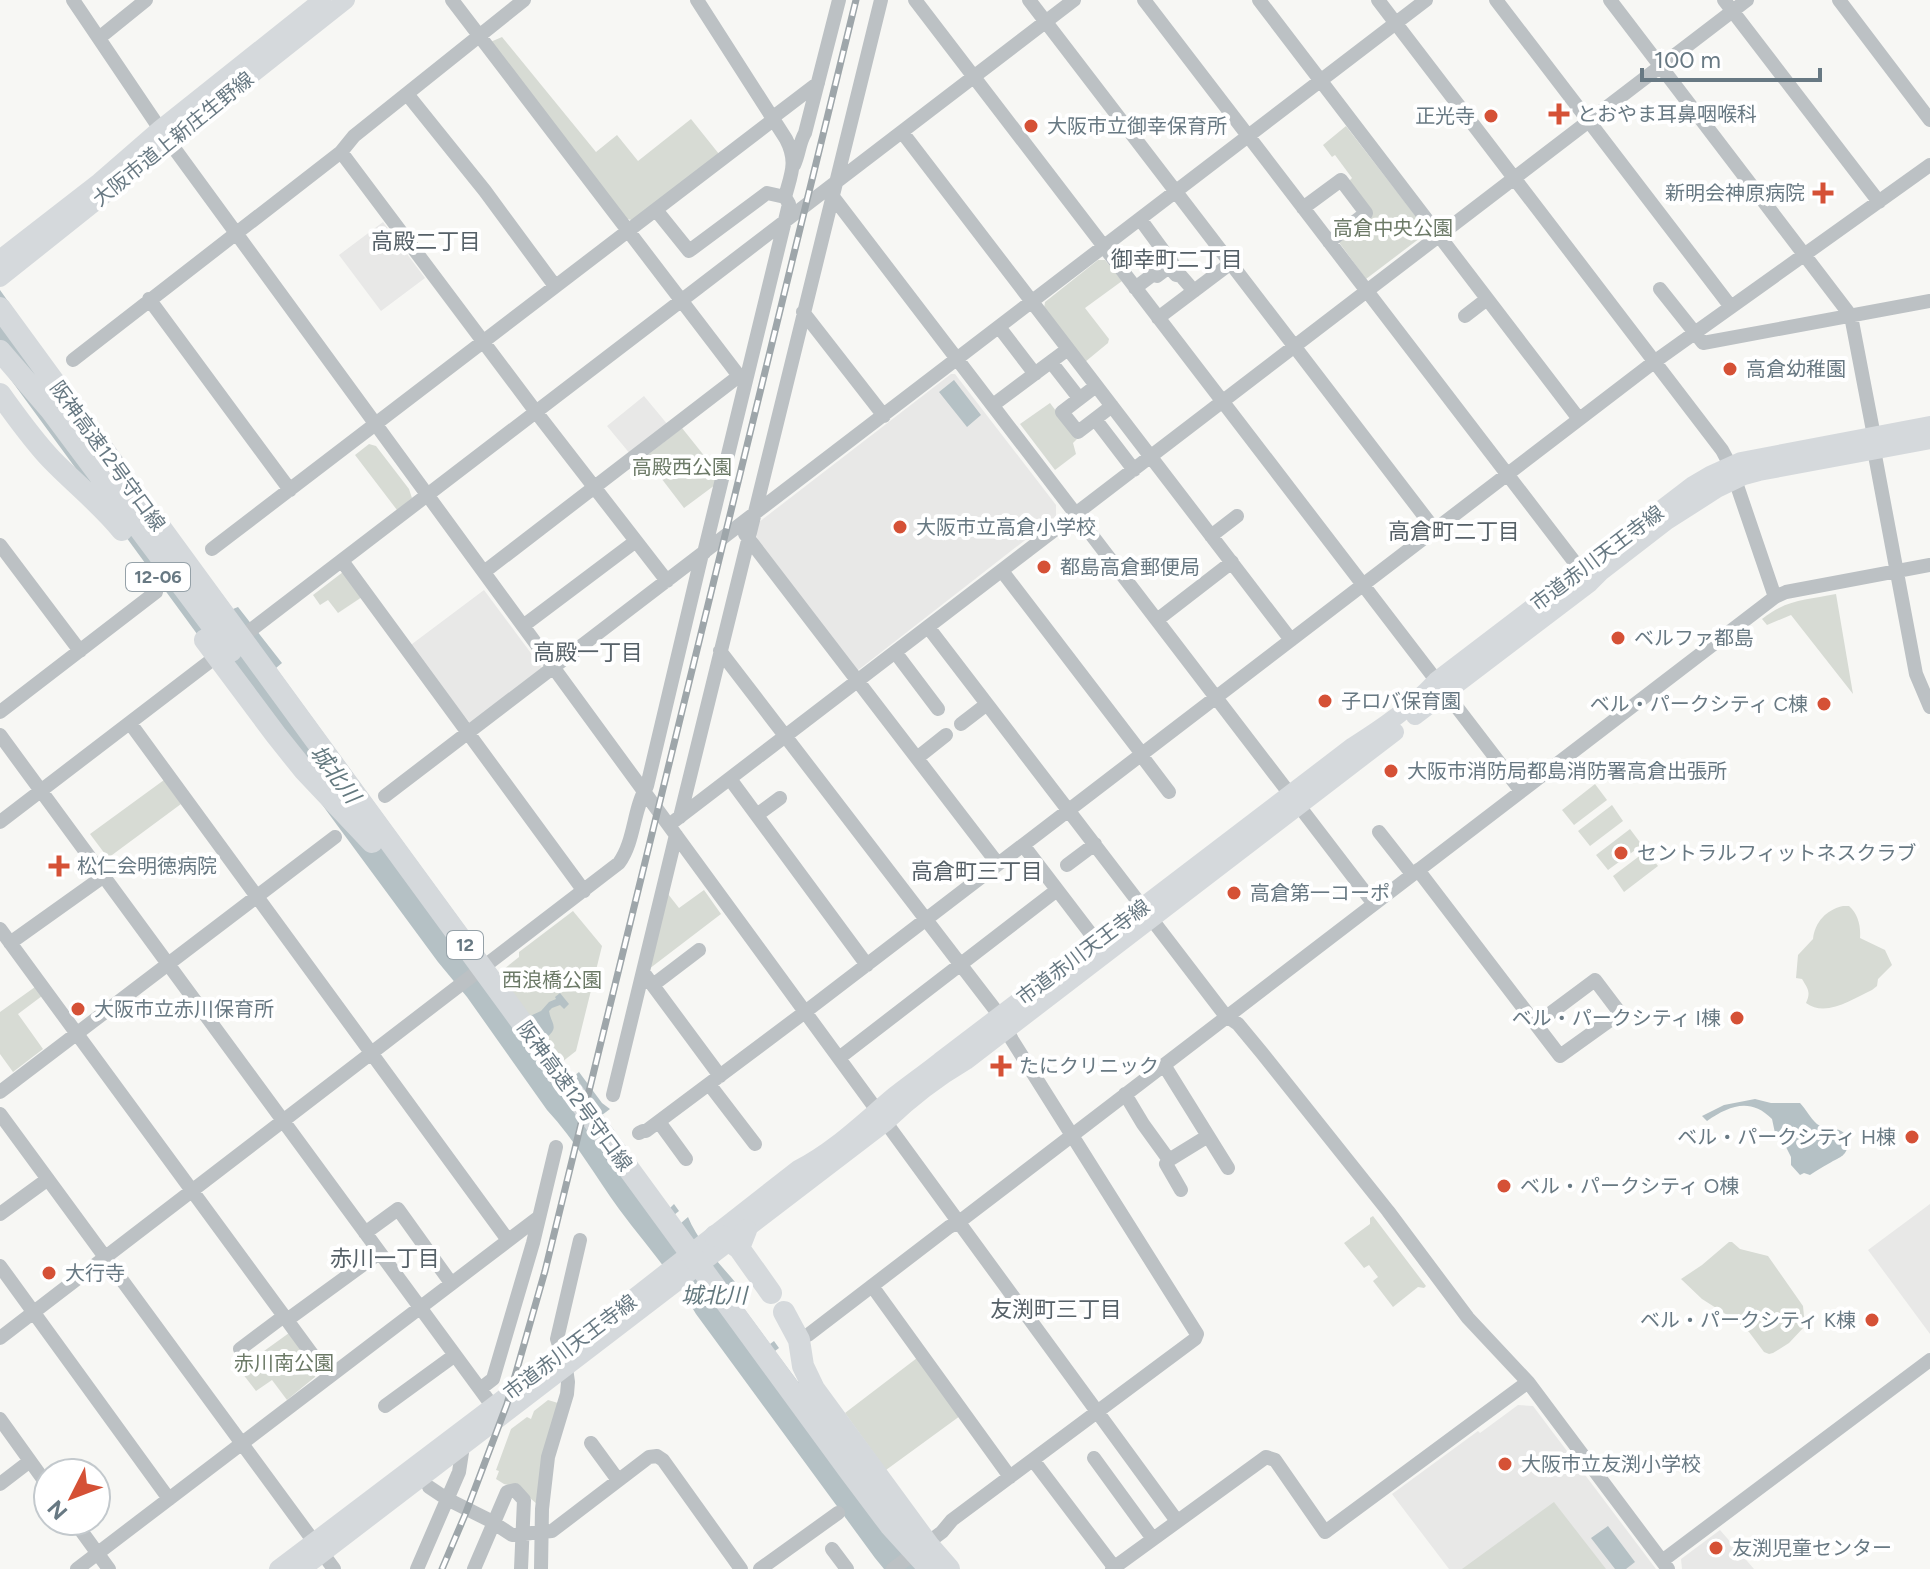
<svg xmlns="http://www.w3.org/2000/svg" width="1930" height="1569" viewBox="0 0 1930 1569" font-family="Figtree,'Noto Sans JP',sans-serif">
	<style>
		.built { fill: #e8e8e7 }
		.green { fill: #d7dbd4 }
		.water { fill: #b5c1c5 }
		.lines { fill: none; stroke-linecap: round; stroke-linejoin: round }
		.minor { stroke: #bcc1c4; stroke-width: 14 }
		.major { stroke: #d5d9dc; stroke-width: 18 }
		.highway { stroke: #d5d9dc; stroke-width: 22 }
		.rail-casing { stroke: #9ea6aa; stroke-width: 7 }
		.rail { stroke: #fff; stroke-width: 4; stroke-dasharray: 12; stroke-linecap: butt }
		.poi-dot { fill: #d55136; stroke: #fff; stroke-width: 3 }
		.labels { text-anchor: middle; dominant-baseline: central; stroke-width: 8; stroke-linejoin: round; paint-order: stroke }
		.shield { fill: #fff; stroke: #95a1a8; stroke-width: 2 }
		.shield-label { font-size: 18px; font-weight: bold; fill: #687983 }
		.poi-label { font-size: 20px; fill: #687983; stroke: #fff; text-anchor: start }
		.street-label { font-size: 20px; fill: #687983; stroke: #fff }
		.park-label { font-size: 20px; fill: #6c7a67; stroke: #fff }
		.neighbourhood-label { font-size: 22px; fill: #566168; stroke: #fff }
		.water-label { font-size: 22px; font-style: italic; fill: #64797f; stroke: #fff }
	</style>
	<rect width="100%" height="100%" fill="#f7f7f4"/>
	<!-- built -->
	<path class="built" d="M383,222L425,278L381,311L339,255Z
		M951,374H955L1056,505V516L857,671L758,542L756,532L759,522Z
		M644,396L668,425L631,455L607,426Z
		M484,590L542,668L470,723L408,647Z
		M1930,1204V1334L1868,1250Z
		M1518,1405L1533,1406L1656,1569H1449L1392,1494L1478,1431L1480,1433Z
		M1720,1530L1754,1569H1682L1681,1559Z"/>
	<!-- green -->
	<path class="green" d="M502,37L596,152L617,135L638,161L691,119L719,154L636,221L627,219L488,43Z
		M1346,126L1428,232L1366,279L1338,241L1371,214L1348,182L1352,178L1335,155L1332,157L1323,145Z
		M1098,260H1105L1122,281L1085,308L1109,339L1108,343L1085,362L1044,308L1045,302Z
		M1050,403L1077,439L1073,443L1076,454L1055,470L1020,424Z
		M682,428L718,473L715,485L684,508L645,457Z
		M369,444L376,446L409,489L412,498L397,510L355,455Z
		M343,572L362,597L338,613L328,600L320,605L313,595Z
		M1836,594L1853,694L1791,615L1767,625L1762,619C1787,599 1806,600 1836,594Z
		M164,780L181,804L108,858L90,834Z
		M1595,784L1607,800L1574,825L1562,810Z
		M1612,805L1623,821L1590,846L1578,831Z
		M1630,829L1642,845L1608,870L1596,855Z
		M1646,851L1658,866L1624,892L1613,876Z
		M704,890L721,914L649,969L668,894L679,908Z
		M1843,906H1849C1858,914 1861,926 1860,938L1885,950L1892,965L1878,979L1877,986L1872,990C1852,999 1826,1018 1806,1003C1811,992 1808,989 1802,979L1796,978L1798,955L1813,939C1815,922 1826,910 1843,906Z
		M573,911L602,946L576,1051L562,1062L499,973L519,957V952Z
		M35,987L42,996L18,1014L43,1049L13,1072L0,1054V1012Z
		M1373,1216L1426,1286L1424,1288L1418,1287L1393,1307L1373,1281L1378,1277L1369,1265L1364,1268L1344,1243L1370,1224V1218Z
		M1729,1242H1732L1740,1249L1768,1256L1803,1306L1805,1326L1789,1343L1773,1353L1769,1354L1764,1352L1749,1332L1735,1320L1702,1299L1681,1279L1702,1265Z
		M289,1333L316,1370L315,1377L287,1400L272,1380L256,1391L239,1369Z
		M917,1358L960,1416L886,1470L845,1413Z
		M548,1400L558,1403L537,1504L517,1487L504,1484L496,1479L499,1471L496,1470L511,1429L527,1417L531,1419L534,1411Z
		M1554,1502L1606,1569H1462Z"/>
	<!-- water -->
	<path class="water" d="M0,290L94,422L233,609L238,607L282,663L276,668L530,1016L541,1011L549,1002L556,999L555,997L560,993L569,1004L564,1009L560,1005L552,1008L549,1011C551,1024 560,1027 546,1038L574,1076L579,1072L602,1103L610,1109L602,1115L670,1208L674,1204L679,1211L674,1215L681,1223L688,1217C701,1248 727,1270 747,1297L739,1302L770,1344L774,1341L779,1348L775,1351L798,1382L804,1377L948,1569H884L875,1558L696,1314C674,1276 645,1244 619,1209C595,1176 575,1140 547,1110L467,997L438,962L337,825L0,365Z
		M954,380L981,415L967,427L939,392Z
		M1755,1099L1771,1103H1800C1806,1109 1810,1118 1817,1124C1830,1134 1837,1121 1850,1140C1845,1158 1843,1155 1828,1164C1822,1167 1816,1171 1810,1175L1804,1173L1800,1175L1791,1165V1157L1782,1139L1775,1133L1772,1119C1750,1097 1729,1106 1707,1121L1702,1116L1724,1105Z
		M1608,1526L1635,1562L1626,1569H1615L1591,1538Z"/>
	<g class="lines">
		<!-- minor -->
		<path class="minor" d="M73,0L160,129L1177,1521
			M452,0L739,376L745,380
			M697,0L786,139C798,162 791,174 785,197L789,204L704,553
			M915,0L1521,791
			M1029,0L1435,530
			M1144,0L1586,577
			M1259,0L1579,419
			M1378,0L1722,450L1730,465L1775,597
			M1496,0L1731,307
			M1610,0L1851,316L1874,436V450L1916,674L1930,707
			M1724,0L1879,202
			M1839,0L1930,120
			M99,38L146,0
			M407,94L485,191L555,286
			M772,118L818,83
			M902,132L1291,640
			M341,152L536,412L667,581
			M794,165C799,155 799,143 805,133L839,0
			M827,189L1374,904
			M1303,208L1341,180L1366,213L1329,242
			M656,210L689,251L767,193L785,197
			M1169,267L1176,275L1181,276L1194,291
			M1135,288L1155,273L1157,276L1173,264L1140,219
			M1660,289L1703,343L1930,301
			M149,299L290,490
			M803,312L884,416
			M1465,316L1487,299
			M1158,318L1231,263
			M999,327L1035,374
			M73,360L341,152L354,136L524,0
			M1051,362L1079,398
			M1096,386L1062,412L1078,432L1112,406
			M993,405L1068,349
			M1095,419L1134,470
			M745,534L998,864
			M1211,536L1237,516
			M0,545L80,651
			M212,549L773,120
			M342,561L584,891
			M1002,571L1142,754
			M484,572L739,376
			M1157,620L1232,562
			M523,626L636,541
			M928,627L1225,1015L1238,1024L1262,1053L1388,1211L1468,1318L1528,1382L1668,1569
			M720,651L1000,1016L1012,1040L1197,1334L1195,1339L952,1520L942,1532L893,1569
			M895,652L938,709
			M0,712L156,592
			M130,723L508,1240
			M961,724L987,704
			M0,735L499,1415
			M1141,755L1169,792
			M917,758L946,735
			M730,779L867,965
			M385,796L1426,0
			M757,815L780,798
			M680,817L881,0
			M0,822L1074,0
			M669,825L1747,0
			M1379,832L1412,874
			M1023,845L1097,942
			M1067,865L1095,844
			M1418,870L1560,1056L1620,1013L1595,980L1536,1024
			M0,929L328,1376
			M10,943L104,876
			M643,972L720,1076
			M653,985L699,950
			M839,1058L1057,890
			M1164,1065L1228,1168
			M709,1084L755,1144
			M0,1092L335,837
			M1125,1094L1143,1124L1169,1160L1166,1164L1181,1190
			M613,1095L676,835
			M0,1114L334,1569
			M659,1122L686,1159
			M639,1133L643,1131H646L805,1012L1654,362L1930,165
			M1169,1160L1208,1136
			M0,1214L48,1179
			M365,1233L398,1209L451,1283
			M0,1266L169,1499
			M872,1286L1010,1477
			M287,1320L379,1253
			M808,1335L949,1227L959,1222L1775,597L1786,592L1930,565
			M0,1338L619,863C635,841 633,809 647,786L702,554
			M240,1349L284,1316
			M480,1389L493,1379L533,1243L556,1147
			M385,1406L455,1355
			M0,1419L48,1486
			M591,1443L618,1480
			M1094,1458L1153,1539
			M1033,1460L1114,1567
			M0,1484L30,1461
			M429,1487L447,1499L489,1520L512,1535L552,1531L649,1457L657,1456L663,1460L741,1569
			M74,1521L109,1569
			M832,1549L847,1569
			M1662,1561L1930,1360
			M77,1569L539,1217
			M417,1569L459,1472L463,1446
			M474,1569L507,1492L515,1490L524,1500L521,1569
			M541,1569L542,1509L548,1457L567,1394L568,1382L566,1368L557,1339L580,1240
			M760,1569L838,1513
			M1112,1569L1266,1457L1275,1460L1325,1532L1528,1382"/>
		<!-- major -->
		<path class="major" d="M0,259L99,182L160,129L322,0
			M0,278L133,172L168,141L346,0
			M1415,716L1590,583L1601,572L1667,521L1717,489L1744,476L1759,472L1930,440
			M278,1569L562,1354L798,1169C834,1151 864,1121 894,1096C909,1084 925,1073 940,1061L1353,746C1383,727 1412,707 1436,681L1693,485L1710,475L1741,461L1930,425
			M302,1569L886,1122C910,1099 937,1078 966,1061L1395,732"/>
		<!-- highway -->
		<path class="highway" d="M0,308L848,1469L890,1525L930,1569
			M0,351L50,409L231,651
			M0,394C16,416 32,439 51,459C74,483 100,503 122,530
			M205,640L276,735L304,770L372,842
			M746,1230L739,1248L771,1293
			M715,1236H722L739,1248
			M784,1312L799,1340L803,1366L814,1389L929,1546L949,1569"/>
		<defs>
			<path id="rail" d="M442,1569L465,1515L507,1404L545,1271L856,0"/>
		</defs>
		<!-- rail casing -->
		<use href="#rail" class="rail-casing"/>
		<!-- rail -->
		<use href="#rail" class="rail"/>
	</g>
	<!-- markers -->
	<g class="poi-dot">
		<path d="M1555 102h8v8h8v8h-8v8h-8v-8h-8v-8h8z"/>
		<circle cx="1491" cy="116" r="8"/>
		<circle cx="1031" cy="126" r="8"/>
		<path d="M1819 181h8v8h8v8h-8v8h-8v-8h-8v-8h8z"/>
		<circle cx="1730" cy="369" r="8"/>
		<circle cx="900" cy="527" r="8"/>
		<circle cx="1044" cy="567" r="8"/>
		<circle cx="1618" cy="638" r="8"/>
		<circle cx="1325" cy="701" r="8"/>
		<circle cx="1824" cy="704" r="8"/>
		<circle cx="1391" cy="771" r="8"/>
		<circle cx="1621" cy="853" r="8"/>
		<path d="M55 854h8v8h8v8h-8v8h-8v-8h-8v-8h8z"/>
		<circle cx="1234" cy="893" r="8"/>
		<circle cx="78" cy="1009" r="8"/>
		<circle cx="1737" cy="1018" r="8"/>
		<path d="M997 1054h8v8h8v8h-8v8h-8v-8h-8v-8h8z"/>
		<circle cx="1912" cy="1137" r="8"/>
		<circle cx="1504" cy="1186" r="8"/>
		<circle cx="49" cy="1273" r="8"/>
		<circle cx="1872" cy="1320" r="8"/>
		<circle cx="1505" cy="1464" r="8"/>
		<circle cx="1716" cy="1548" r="8"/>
	</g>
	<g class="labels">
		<!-- shield labels -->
		<g class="shield">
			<rect x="126" y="563" width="64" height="28" rx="6"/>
			<rect x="447" y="931" width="36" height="28" rx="6"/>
		</g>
		<g class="shield-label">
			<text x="158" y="577">12-06</text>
			<text x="465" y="945">12</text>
		</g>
		<!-- poi labels -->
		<g class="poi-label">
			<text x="1577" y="114">とおやま耳鼻咽喉科</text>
			<text x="1475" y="116" text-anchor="end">正光寺</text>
			<text x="1047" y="126">大阪市立御幸保育所</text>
			<text x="1805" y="193" text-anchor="end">新明会神原病院</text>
			<text x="1746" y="369">高倉幼稚園</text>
			<text x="916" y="527">大阪市立高倉小学校</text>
			<text x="1060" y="567">都島高倉郵便局</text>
			<text x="1634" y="638">ベルファ都島</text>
			<text x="1341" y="701">子ロバ保育園</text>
			<text x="1808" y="704" text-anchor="end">ベル・パークシティ C棟</text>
			<text x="1407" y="771">大阪市消防局都島消防署高倉出張所</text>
			<text x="1637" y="853">セントラルフィットネスクラブ</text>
			<text x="77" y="866">松仁会明徳病院</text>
			<text x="1250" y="893">高倉第一コーポ</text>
			<text x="94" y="1009">大阪市立赤川保育所</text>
			<text x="1721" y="1018" text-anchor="end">ベル・パークシティ I棟</text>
			<text x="1019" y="1066">たにクリニック</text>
			<text x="1896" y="1137" text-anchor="end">ベル・パークシティ H棟</text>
			<text x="1520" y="1186">ベル・パークシティ O棟</text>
			<text x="65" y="1273">大行寺</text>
			<text x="1856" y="1320" text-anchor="end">ベル・パークシティ K棟</text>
			<text x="1521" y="1464">大阪市立友渕小学校</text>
			<text x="1732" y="1548">友渕児童センター</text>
		</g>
		<!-- street labels -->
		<g class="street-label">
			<text transform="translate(173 139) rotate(-39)">大阪市道上新庄生野線</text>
			<text transform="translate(108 456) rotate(54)">阪神高速12号守口線</text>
			<text transform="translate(1597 558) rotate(-37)">市道赤川天王寺線</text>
			<text transform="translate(1083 952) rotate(-37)">市道赤川天王寺線</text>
			<text transform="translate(575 1096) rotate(54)">阪神高速12号守口線</text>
			<text transform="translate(570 1347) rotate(-37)">市道赤川天王寺線</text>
		</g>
		<!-- park labels -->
		<g class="park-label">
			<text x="1393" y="228">高倉中央公園</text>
			<text x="682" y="467">高殿西公園</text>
			<text x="552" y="980">西浪橋公園</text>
			<text x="284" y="1363">赤川南公園</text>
		</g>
		<!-- neighbourhood labels -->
		<g class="neighbourhood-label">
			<text x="426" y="241">高殿二丁目</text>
			<text x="1177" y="259">御幸町二丁目</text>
			<text x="1454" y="531">高倉町二丁目</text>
			<text x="588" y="652">高殿一丁目</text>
			<text x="977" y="871">高倉町三丁目</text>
			<text x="385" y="1258">赤川一丁目</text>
			<text x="1056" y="1309">友渕町三丁目</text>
		</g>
		<!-- water labels -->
		<g class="water-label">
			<text transform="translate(335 774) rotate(53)">城北川</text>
			<text x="714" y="1295">城北川</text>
		</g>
	</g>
	<!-- north arrow -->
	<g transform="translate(72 1497) rotate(228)"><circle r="38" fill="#ffffff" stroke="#c3c9cd" stroke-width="2"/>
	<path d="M0-6L14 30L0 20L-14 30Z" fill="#d55136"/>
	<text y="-12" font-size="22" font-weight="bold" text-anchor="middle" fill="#687983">N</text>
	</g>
	<!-- scale -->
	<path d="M1642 68v12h178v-12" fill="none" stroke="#687983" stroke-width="4"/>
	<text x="1654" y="68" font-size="24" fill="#687983" stroke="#ffffff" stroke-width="6" paint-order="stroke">100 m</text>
</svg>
